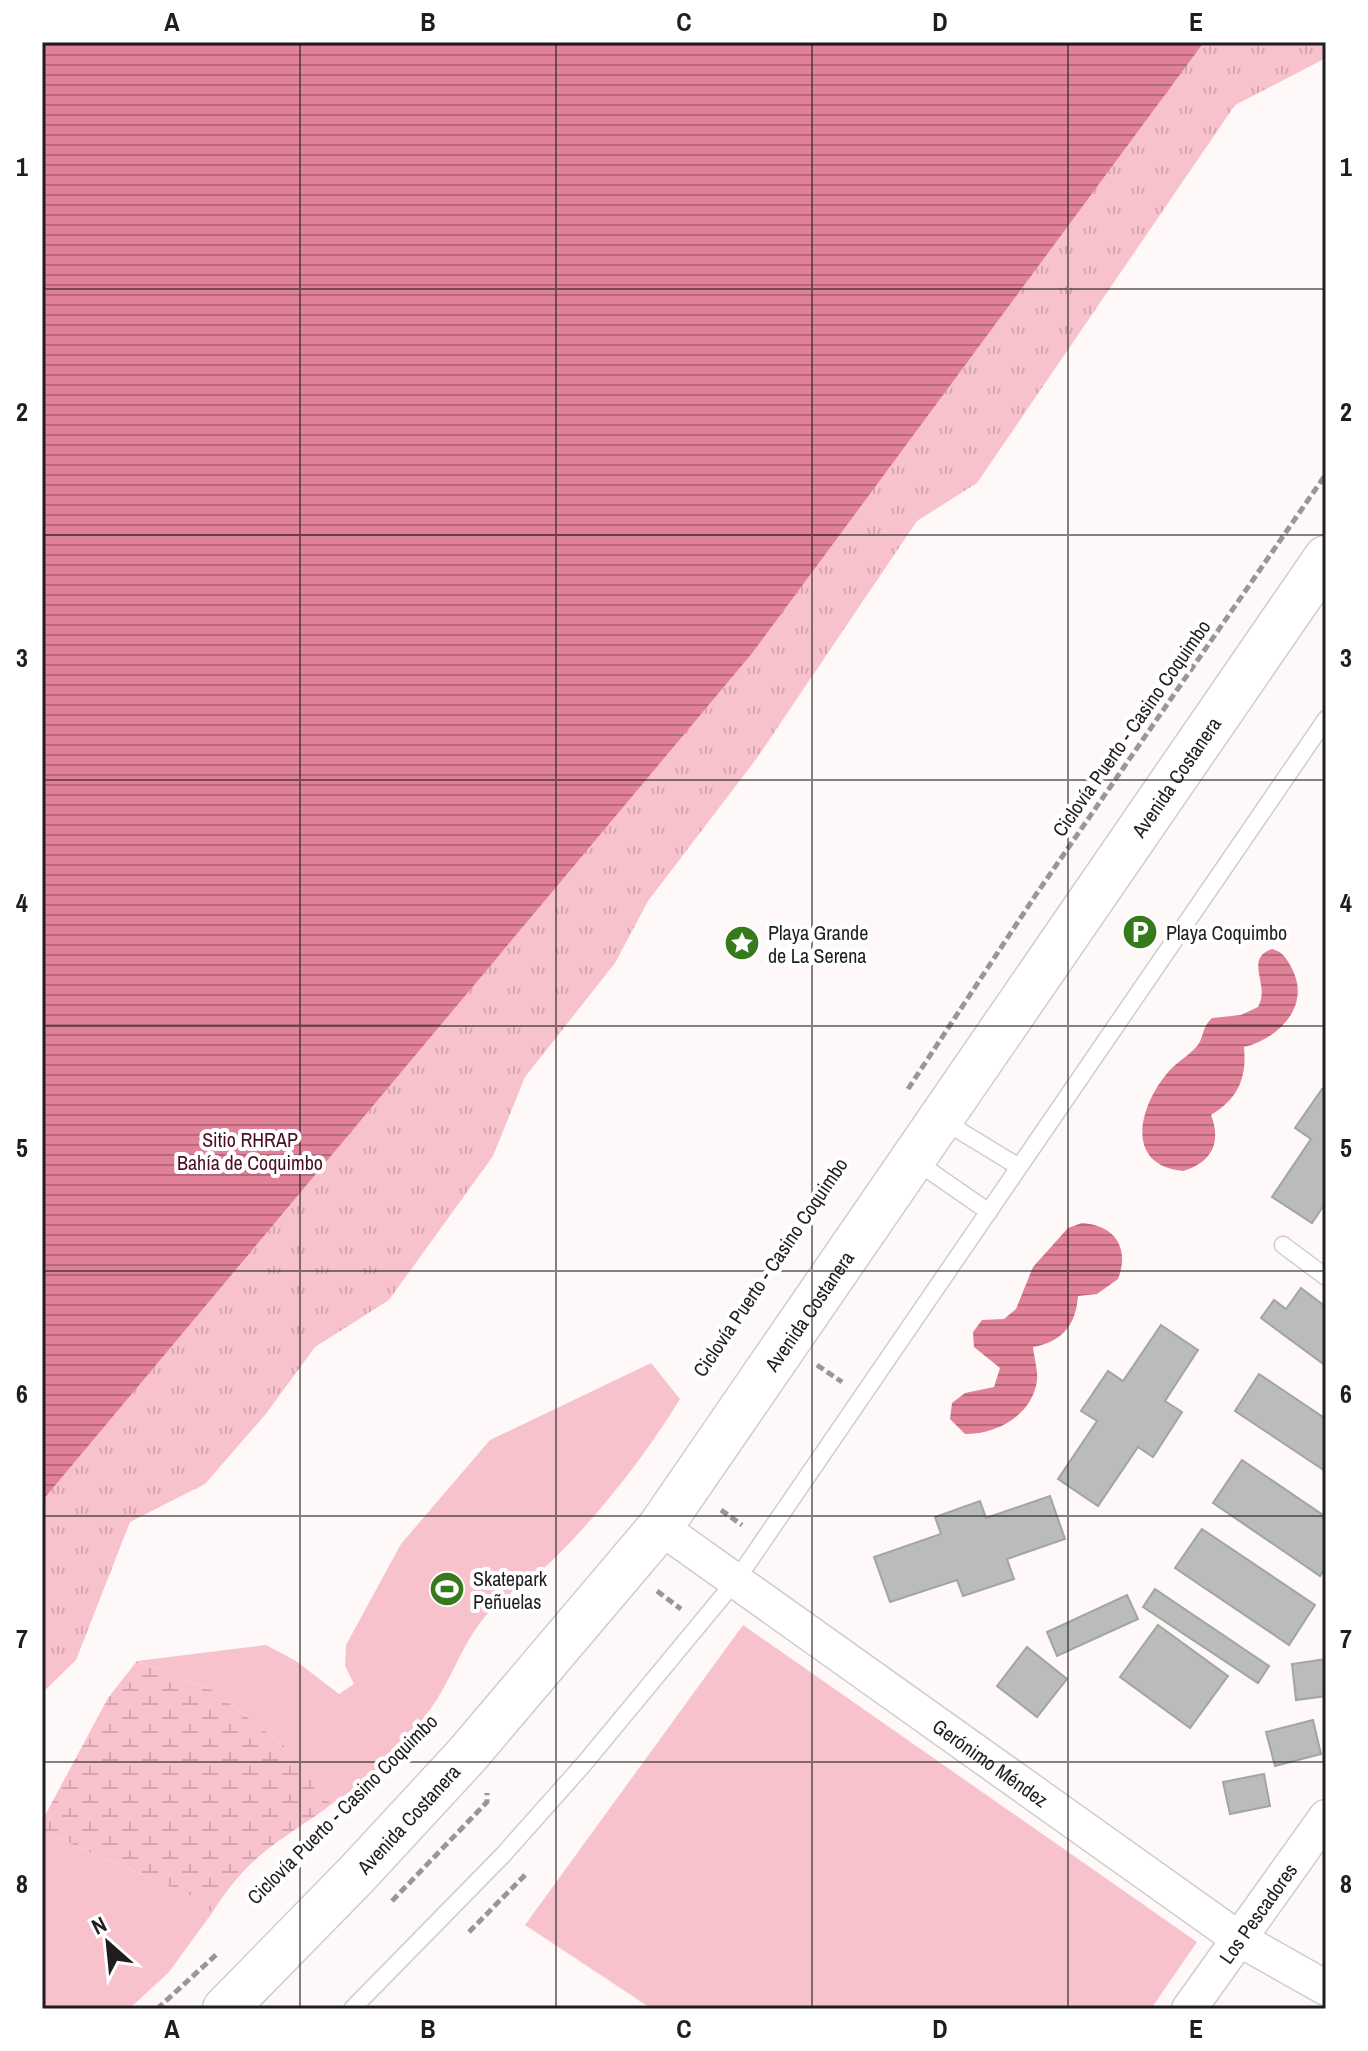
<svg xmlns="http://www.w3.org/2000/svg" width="1368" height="2051" viewBox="0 0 1368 2051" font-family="'Archivo Narrow',sans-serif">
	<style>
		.grass { fill: #f8c2cc }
		.wetland { fill: url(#wetland-marsh) }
		.park { fill: url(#park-tufts) }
		.water { fill: url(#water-rules) }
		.building { fill: #b9bcb9; stroke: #a2a5a1; stroke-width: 2 }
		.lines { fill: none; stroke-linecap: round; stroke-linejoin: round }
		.lane-casing { stroke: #d1cccd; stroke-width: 19 }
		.street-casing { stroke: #d1cccd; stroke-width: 37 }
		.primary-casing { stroke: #d1cccd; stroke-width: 47 }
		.path { stroke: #9a9697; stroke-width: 5; stroke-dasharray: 8 4; stroke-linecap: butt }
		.lane { stroke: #fff; stroke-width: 16 }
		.street { stroke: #fff; stroke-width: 34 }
		.primary { stroke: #fff; stroke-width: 44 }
		.grid { fill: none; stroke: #1f1d1e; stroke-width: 2; stroke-opacity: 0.55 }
		.labels { text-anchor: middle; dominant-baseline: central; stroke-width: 8; stroke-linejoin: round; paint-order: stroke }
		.street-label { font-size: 20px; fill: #1f1d1e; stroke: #fff }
		.poi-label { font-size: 20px; fill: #1f1d1e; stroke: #fff; text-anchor: start }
		.park-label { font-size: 20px; fill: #4b0f22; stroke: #fff }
		.neatline { fill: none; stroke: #1f1d1e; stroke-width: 3 }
		.grid-label { font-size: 26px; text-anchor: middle; font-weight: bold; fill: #1f1d1e }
	</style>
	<defs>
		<pattern id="wetland-marsh" width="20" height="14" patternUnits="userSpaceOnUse" patternTransform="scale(2)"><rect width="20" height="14" fill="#f8c2cc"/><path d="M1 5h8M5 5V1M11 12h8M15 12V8" fill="none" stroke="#d4a6af"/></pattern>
		<pattern id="park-tufts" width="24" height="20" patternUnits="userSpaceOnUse" patternTransform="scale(2)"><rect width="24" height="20" fill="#f8c2cc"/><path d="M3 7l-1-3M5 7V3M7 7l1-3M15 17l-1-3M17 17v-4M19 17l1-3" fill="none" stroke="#d4a6af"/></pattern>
		<pattern id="water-rules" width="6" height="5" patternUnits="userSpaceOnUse" patternTransform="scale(2)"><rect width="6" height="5" fill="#e08197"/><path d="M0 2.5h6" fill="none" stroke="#b5697b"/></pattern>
	</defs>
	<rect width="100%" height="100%" fill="#fef8f9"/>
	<!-- grass -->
	<path class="grass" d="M651,1363L680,1399C645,1456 602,1511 555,1558C535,1578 508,1591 489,1612C466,1637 456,1668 439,1696C411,1740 375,1776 332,1804L311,1790L307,1764L214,1691L137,1661L266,1645L296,1661L339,1694L354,1684L345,1666L346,1645L401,1544L490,1440Z
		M743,1625L1197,1942L1151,2009H652L525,1925Z
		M42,1831L196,1898L212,1913L169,1972L129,2009H42Z"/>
	<!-- wetland -->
	<path class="wetland" d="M137,1661L214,1691L307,1764L321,1784L311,1790L332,1804C277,1844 251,1852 212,1913L196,1898L42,1831V1821L108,1698Z"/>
	<!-- park -->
	<path class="park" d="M844,42H1326V58L1235,105L977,483L917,521L757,758L648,901L615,963L525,1077L493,1156L389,1300L315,1347L265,1415L205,1484L130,1522L76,1660L42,1693V1085Z"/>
	<!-- water -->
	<path class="water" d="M42,42H1204L753,652L42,1501Z
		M1272,949C1282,952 1285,956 1290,965C1313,1003 1281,1038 1244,1047C1247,1078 1238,1099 1211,1115C1222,1143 1211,1163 1183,1171C1122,1165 1140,1103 1170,1070C1178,1061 1190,1055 1198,1045C1204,1036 1202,1027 1212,1018L1241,1015L1258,1007C1271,985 1243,959 1272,949Z
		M1082,1223C1115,1225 1130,1248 1118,1279L1097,1294L1078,1296C1076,1325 1062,1342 1033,1347C1034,1357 1038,1370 1037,1380C1033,1415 997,1434 965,1434L950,1419L952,1403L965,1393L994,1387L1000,1368L974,1347L973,1332L982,1320L1004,1319L1016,1309L1033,1267L1068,1228Z"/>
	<!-- building -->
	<path class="building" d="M1322,1089L1326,1091V1202L1312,1223L1272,1197L1311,1139L1295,1128Z
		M1301,1288L1326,1307V1366L1261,1318L1274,1300L1286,1309Z
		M1161,1325L1198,1350L1165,1401L1182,1412L1153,1457L1138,1447L1098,1506L1058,1479L1097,1421L1081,1411L1108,1371L1123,1381Z
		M1259,1374L1326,1419L1325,1471L1235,1411Z
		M1242,1460L1326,1517V1567L1320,1576L1213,1503Z
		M1050,1496L1065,1539L1007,1559L1014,1579L963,1596L957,1580L890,1602L874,1557L941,1534L935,1517L980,1501L986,1518Z
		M1202,1529L1315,1605L1289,1645L1175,1568Z
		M1155,1589L1269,1666L1258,1683L1143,1607Z
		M1127,1595L1138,1619L1057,1656L1047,1632Z
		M1158,1625L1228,1676L1190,1728L1120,1677Z
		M1027,1647L1067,1679L1037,1717L997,1686Z
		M1326,1659V1696L1296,1700L1292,1664Z
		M1313,1720L1321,1754L1275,1766L1266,1732Z
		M1264,1774L1270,1806L1230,1814L1223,1782Z"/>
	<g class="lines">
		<defs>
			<path id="lane" d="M942,1120L1019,1167
				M914,1160L989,1212
				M1283,1245L1326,1277
				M352,2009L503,1855L583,1765L737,1579L1326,719"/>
			<g id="street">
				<path id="s1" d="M660,1527L1239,1939L1326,1988"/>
				<path id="s2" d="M1189,2009L1326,1817"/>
			</g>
			<g id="primary">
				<path id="s3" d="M225,2009L357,1874L467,1755L660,1527L1326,558"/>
			</g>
		</defs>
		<!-- lane casing -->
		<use href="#lane" class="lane-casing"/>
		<!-- street casing -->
		<use href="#street" class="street-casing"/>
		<!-- primary casing -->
		<use href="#primary" class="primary-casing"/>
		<!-- path -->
		<path class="path" d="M908,1089L1035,896L1326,474
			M817,1365L842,1382
			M721,1510L742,1525
			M657,1591L681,1609
			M392,1901L487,1802V1793
			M469,1932L526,1874
			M157,2009L218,1953"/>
		<!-- lane -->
		<use href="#lane" class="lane"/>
		<!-- street -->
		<use href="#street" class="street"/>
		<!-- primary -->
		<use href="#primary" class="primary"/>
	</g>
	<!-- grid -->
	<path class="grid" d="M300,42V2009M556,42V2009M812,42V2009M1068,42V2009M42,289H1326M42,535H1326M42,780H1326M42,1026H1326M42,1271H1326M42,1516H1326M42,1762H1326"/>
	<!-- icons -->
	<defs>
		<symbol id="parking-disc" viewBox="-11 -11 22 22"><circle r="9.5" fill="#367a1c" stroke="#fff"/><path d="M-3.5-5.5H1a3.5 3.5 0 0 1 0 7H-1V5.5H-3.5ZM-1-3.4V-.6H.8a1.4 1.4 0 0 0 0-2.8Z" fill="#fff"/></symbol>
		<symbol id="sight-disc" viewBox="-11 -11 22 22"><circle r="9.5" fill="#367a1c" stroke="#fff"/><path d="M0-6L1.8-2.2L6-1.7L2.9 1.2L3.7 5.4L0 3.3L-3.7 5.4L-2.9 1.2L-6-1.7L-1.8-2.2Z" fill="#fff"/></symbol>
		<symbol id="stadium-disc" viewBox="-11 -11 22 22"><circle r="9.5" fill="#367a1c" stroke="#fff"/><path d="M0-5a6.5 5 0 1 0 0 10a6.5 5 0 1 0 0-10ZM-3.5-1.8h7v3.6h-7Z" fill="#fff"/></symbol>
	</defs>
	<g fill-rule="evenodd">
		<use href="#parking-disc" x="1120" y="912" width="40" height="40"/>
		<use href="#sight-disc" x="722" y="923" width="40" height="40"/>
		<use href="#stadium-disc" x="427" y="1569" width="40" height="40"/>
	</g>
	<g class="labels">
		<!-- street labels -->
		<g class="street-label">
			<text transform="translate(1131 728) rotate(-55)">Ciclovía Puerto - Casino Coquimbo</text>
			<text stroke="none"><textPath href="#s3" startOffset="1560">Avenida Costanera</textPath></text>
			<text transform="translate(770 1267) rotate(-56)">Ciclovía Puerto - Casino Coquimbo</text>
			<text stroke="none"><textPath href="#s3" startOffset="912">Avenida Costanera</textPath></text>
			<text stroke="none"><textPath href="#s1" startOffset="406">Gerónimo Méndez</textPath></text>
			<text transform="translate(342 1809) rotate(-45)">Ciclovía Puerto - Casino Coquimbo</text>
			<text stroke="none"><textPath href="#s3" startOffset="264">Avenida Costanera</textPath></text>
			<text stroke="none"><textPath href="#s2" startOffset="118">Los Pescadores</textPath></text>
		</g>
		<!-- poi labels -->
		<g class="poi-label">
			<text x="768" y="932">Playa Grande<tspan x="768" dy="23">de La Serena</tspan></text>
			<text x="1166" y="932">Playa Coquimbo</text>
			<text x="473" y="1578">Skatepark<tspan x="473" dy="23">Peñuelas</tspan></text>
		</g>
		<!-- park labels -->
		<g class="park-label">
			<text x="250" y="1139">Sitio RHRAP<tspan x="250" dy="23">Bahía de Coquimbo</tspan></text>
		</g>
	</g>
	<!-- border -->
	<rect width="1368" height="2051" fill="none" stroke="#ffffff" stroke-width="88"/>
	<!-- north arrow -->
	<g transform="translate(108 1943) rotate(333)" stroke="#ffffff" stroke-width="6" paint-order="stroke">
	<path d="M0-6L14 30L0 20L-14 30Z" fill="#1f1d1e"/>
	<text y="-12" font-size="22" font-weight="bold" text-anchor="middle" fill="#1f1d1e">N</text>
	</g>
	<rect x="44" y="44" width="1280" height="1963" class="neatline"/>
	<g class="grid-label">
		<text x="172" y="31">A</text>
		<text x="428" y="31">B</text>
		<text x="684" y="31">C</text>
		<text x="940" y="31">D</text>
		<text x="1196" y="31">E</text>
		<text x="22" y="176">1</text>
		<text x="1346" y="176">1</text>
		<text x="22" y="421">2</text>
		<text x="1346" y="421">2</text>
		<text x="22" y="667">3</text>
		<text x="1346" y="667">3</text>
		<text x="22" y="912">4</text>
		<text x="1346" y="912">4</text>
		<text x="22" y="1157">5</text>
		<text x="1346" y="1157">5</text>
		<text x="22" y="1403">6</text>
		<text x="1346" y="1403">6</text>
		<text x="22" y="1648">7</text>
		<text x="1346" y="1648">7</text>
		<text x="22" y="1893">8</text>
		<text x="1346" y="1893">8</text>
		<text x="172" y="2038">A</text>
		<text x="428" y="2038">B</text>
		<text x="684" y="2038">C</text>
		<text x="940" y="2038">D</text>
		<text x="1196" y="2038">E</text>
	</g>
</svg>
